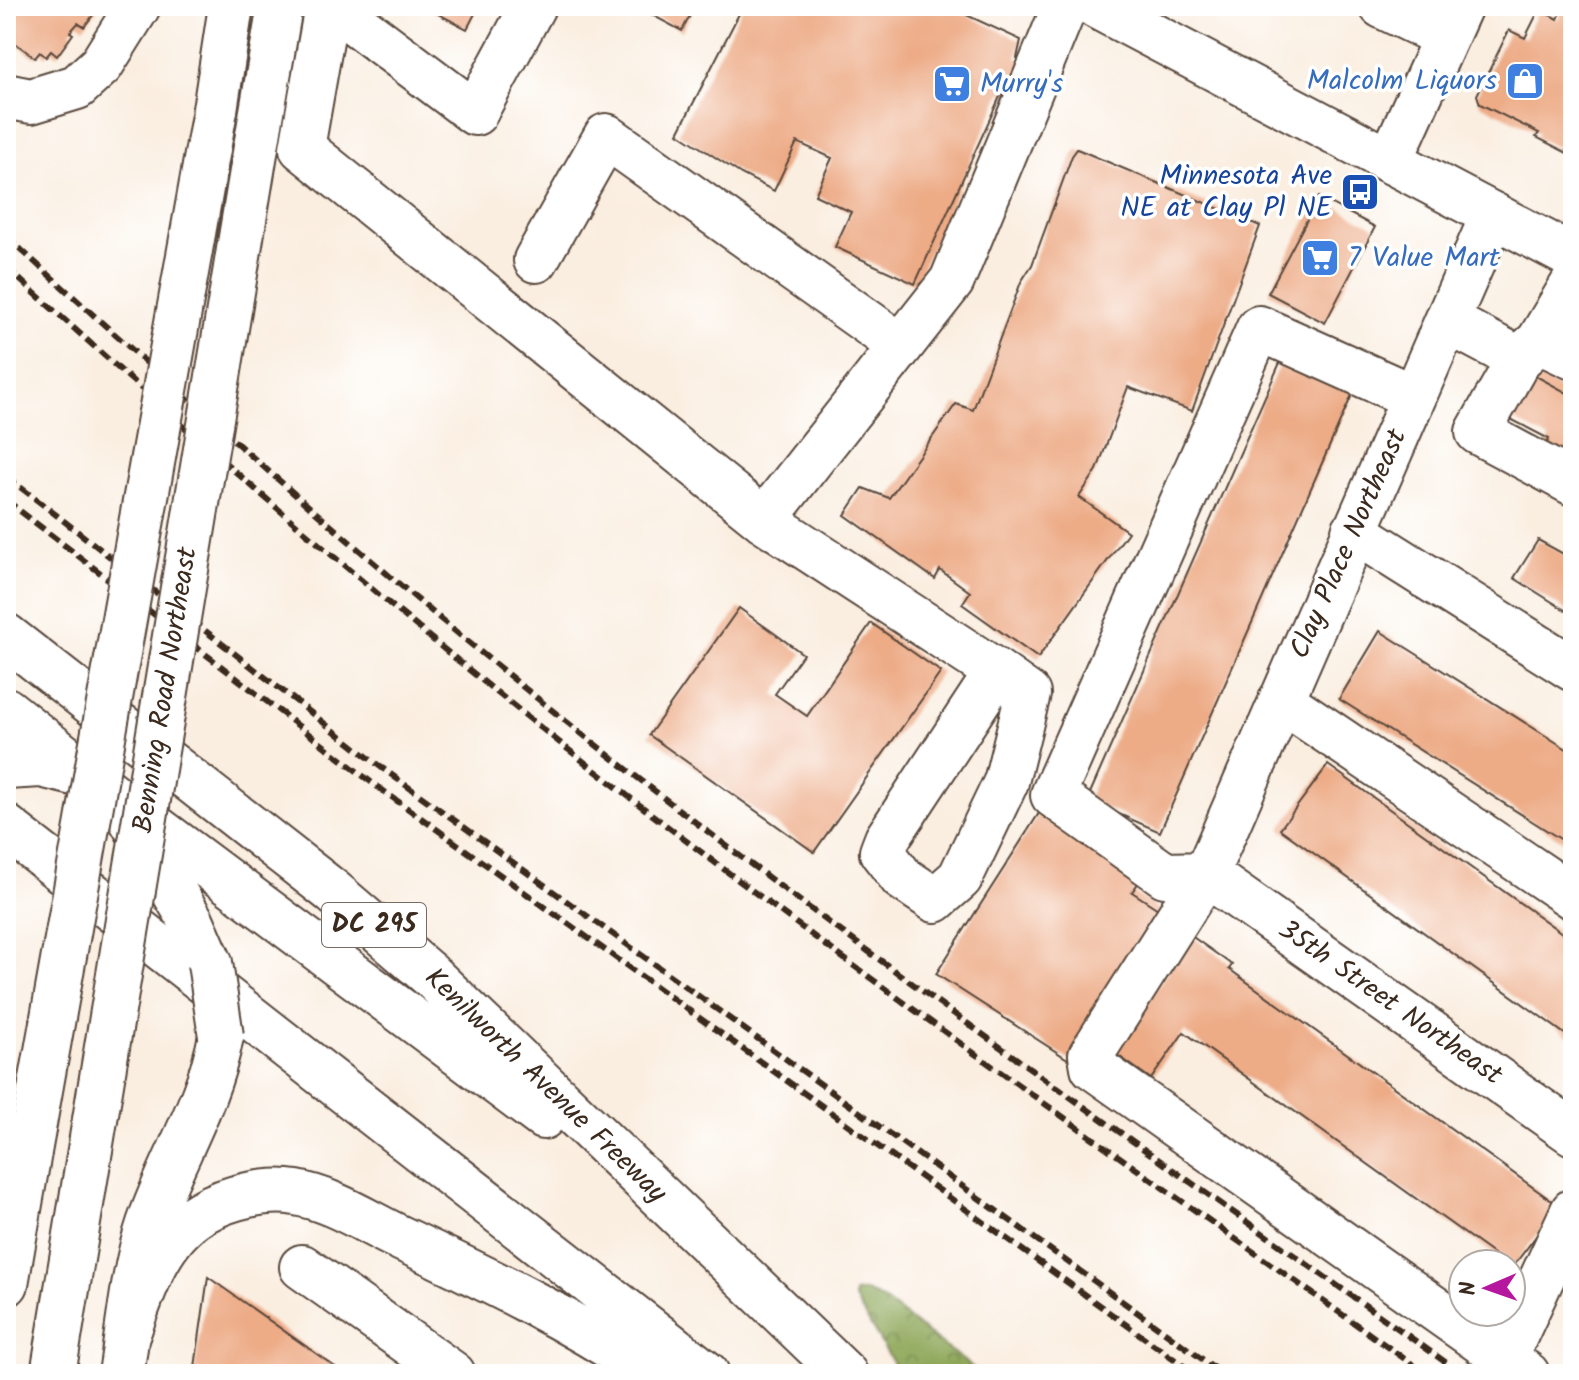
<svg xmlns="http://www.w3.org/2000/svg" width="1579" height="1380" viewBox="0 0 1579 1380" font-family="Kalam,sans-serif">
	<style>
		.forest { fill: url(#forest-crowns); stroke: #64683a; stroke-width: 2 }
		.building { fill: #edab86 }
		.lines { fill: none; stroke-linecap: round; stroke-linejoin: round }
		.minor-casing { stroke: #58473b; stroke-width: 48 }
		.major-casing { stroke: #58473b; stroke-width: 48 }
		.highway-casing { stroke: #58473b; stroke-width: 48 }
		.minor { stroke: #fff; stroke-width: 44 }
		.major { stroke: #fff; stroke-width: 44 }
		.highway { stroke: #fff; stroke-width: 44 }
		.rail { stroke: #3b2a1e; stroke-width: 6; stroke-dasharray: 12 6; stroke-linecap: butt }
		.major-bridge-casing { stroke: #58473b; stroke-width: 48; stroke-linecap: butt }
		.highway-bridge-casing { stroke: #58473b; stroke-width: 48; stroke-linecap: butt }
		.major-bridge { stroke: #fff; stroke-width: 44 }
		.highway-bridge { stroke: #fff; stroke-width: 44 }
		.labels { text-anchor: middle; dominant-baseline: central; stroke-width: 7; stroke-linejoin: round; paint-order: stroke }
		.shield { fill: #fff; stroke: #766a62; stroke-width: 2 }
		.shield-label { font-size: 26px; font-weight: bold; fill: #3b2a1e }
		.shop-label { font-size: 28px; fill: #366cbe; stroke: #fff; text-anchor: start }
		.transit-label { font-size: 28px; fill: #164399; stroke: #fff; text-anchor: end }
		.street-label { font-size: 28px; fill: #3b2a1e; stroke: #fff }
	</style>
	<defs>
		<pattern id="forest-crowns" width="20" height="18" patternUnits="userSpaceOnUse" patternTransform="scale(2)"><rect width="20" height="18" fill="#8ca657"/><path d="M2 6a3 3 0 1 1 6 0M12 15a3 3 0 1 1 6 0" fill="none" stroke="#748747"/></pattern>
	</defs>
	<rect width="100%" height="100%" fill="#fff"/>
	<filter id="ink" filterUnits="userSpaceOnUse"><feTurbulence type="fractalNoise" baseFrequency=".0125" numOctaves="2"/><feDisplacementMap in="SourceGraphic" scale="16" xChannelSelector="R" yChannelSelector="G"/><feConvolveMatrix kernelMatrix="1 2 1 2 8 2 1 2 1" color-interpolation-filters="sRGB"/></filter>
	<filter id="wash" filterUnits="userSpaceOnUse"><feTurbulence type="fractalNoise" baseFrequency=".006" numOctaves="4" result="noise"/><feDisplacementMap in="SourceGraphic" scale="32" xChannelSelector="R" yChannelSelector="G"/><feGaussianBlur stdDeviation="1.8" result="paint"/><feColorMatrix in="noise" values="0 0 0 0 0 0 0 0 0 0 0 0 0 0 0 0 0 1.4 0 .05"/><feComposite in="paint" operator="in"/></filter>
	<g filter="url(#wash)">
		<rect width="100%" height="100%" fill="#faeee0"/>
		<!-- forest -->
		<path class="forest" d="M866,1291L885,1301L981,1374H900L854,1298V1293Z"/>
		<g id="blocks">
			<!-- building -->
			<path class="building" d="M6,6H100L84,27L78,23L70,32L73,34L57,56L51,51L46,57L40,52L35,58L6,36Z
				M423,6H479L467,29Z
				M635,6H695L682,31Z
				M743,6H947L1021,40L1017,58L1028,64L1014,97L1002,92L915,284L835,247L851,212L815,195L832,158L797,142L774,191L741,174L678,133Z
				M1564,6H1573V156L1536,137L1539,133L1480,104L1477,95L1509,30L1525,38L1539,10L1558,19Z
				M1077,149L1260,226L1192,411L1128,387L1097,470L1079,497L1128,532L1038,658L962,604L970,592L940,570L935,579L845,515L863,488L889,498L956,404L973,410L1021,282L1032,265L1072,156Z
				M1319,197L1375,227L1325,323L1268,293Z
				M1282,358L1355,388L1160,832L1087,800Z
				M1523,369L1573,396V453L1565,464L1543,451L1549,439L1499,413Z
				M1538,540L1573,559V615L1514,578Z
				M739,608L803,654L775,694L807,716L871,623L941,672L814,852L649,735Z
				M1380,631L1573,753V847L1339,699Z
				M1328,765L1573,941V1031L1569,1037L1280,829Z
				M1041,810L1143,876L1132,892L1175,920L1080,1067L936,974Z
				M1190,935L1232,965L1229,969L1559,1206L1511,1269V1264H1507L1184,1032L1151,1079L1116,1054Z
				M208,1277L345,1374H194Z"/>
		</g>
	</g>
	<g filter="url(#ink)">
		<use href="#blocks" fill-opacity="0" stroke="#58473b" stroke-width="2"/>
		<g class="lines">
			<defs>
				<path id="minor" d="M327,6L302,148L764,520L997,672L1028,694L1006,782L960,878L935,900L902,878L882,852L887,839L997,672
					M333,6L475,113L533,6
					M1382,6L1446,37
					M6,96L31,101L77,87L101,65L138,6
					M1390,161L1460,6
					M1493,215L1206,874L1091,1055L1093,1067L1527,1374
					M536,260L606,136L901,346
					M1573,284L1539,341L1519,359L1478,432L1573,483
					M1447,321L1519,359
					M1539,341L1573,357
					M764,520L952,281L1065,6
					M1354,531L1573,669
					M1281,700L1573,897
					M1206,874L1165,875L1053,795L1259,328L1413,397
					M1206,874L1573,1133
					M302,1267L453,1374
					M1505,1358L1573,1211"/>
				<path id="major" d="M1096,6L1573,257
					M215,110L231,6
					M256,147L280,6
					M6,1284L29,1152
					M53,1374L88,1162"/>
				<path id="highway" d="M6,636L331,890L430,975L845,1374
					M6,710L119,800L543,1117
					M6,767L41,765L85,776
					M131,819L192,922L210,963
					M6,827L707,1374
					M128,1333C143,1290 159,1237 202,1212C228,1197 267,1188 296,1193C331,1199 365,1221 396,1236C485,1278 571,1319 652,1374
					M121,1374C129,1325 133,1272 149,1224C172,1158 208,1105 221,1036"/>
			</defs>
			<!-- minor casing -->
			<use href="#minor" class="minor-casing"/>
			<!-- major casing -->
			<use href="#major" class="major-casing"/>
			<!-- highway casing -->
			<use href="#highway" class="highway-casing"/>
			<!-- minor -->
			<use href="#minor" class="minor"/>
			<!-- major -->
			<use href="#major" class="major"/>
			<!-- highway -->
			<use href="#highway" class="highway"/>
			<!-- rail -->
			<path class="rail" d="M6,236C194,406 383,577 582,734C866,959 1167,1164 1462,1374
				M6,267C189,433 375,597 569,750C847,969 1138,1169 1426,1374
				M6,476L382,768L1223,1374
				M6,500L371,782L1195,1374"/>
			<defs>
				<path id="major-bridge" d="M29,1152L215,110
					M88,1162L256,147"/>
				<path id="highway-bridge" d="M210,963L221,1036"/>
			</defs>
			<!-- major-bridge casing -->
			<use href="#major-bridge" class="major-bridge-casing"/>
			<!-- highway-bridge casing -->
			<use href="#highway-bridge" class="highway-bridge-casing"/>
			<!-- major-bridge -->
			<use href="#major-bridge" class="major-bridge"/>
			<!-- highway-bridge -->
			<use href="#highway-bridge" class="highway-bridge"/>
		</g>
	</g>
	<!-- icons -->
	<defs>
		<symbol id="shop-square" viewBox="-11 -11 22 22"><rect x="-9" y="-9" width="18" height="18" rx="4" fill="#3f7fe0" stroke="#fff"/><path d="M-5-2.5h2.3a2.7 3.5 0 0 1 5.4 0H5L5.5 6h-11ZM-1.5-2.5h3a1.5 2.3 0 0 0-3 0Z" fill="#fff"/></symbol>
		<symbol id="supermarket-square" viewBox="-11 -11 22 22"><rect x="-9" y="-9" width="18" height="18" rx="4" fill="#3f7fe0" stroke="#fff"/><path d="M-6-5.5h2.5l.6 2H6L4.5 2H-2.5L-4.4-4H-6ZM-1.5 3.2a1.3 1.3 0 1 0 .1 0ZM3 3.2a1.3 1.3 0 1 0 .1 0Z" fill="#fff"/></symbol>
		<symbol id="bus-square" viewBox="-11 -11 22 22"><rect x="-9" y="-9" width="18" height="18" rx="4" fill="#1a4fb4" stroke="#fff"/><path d="M-5-6H5V4H4V6H2V4H-2V6H-4V4H-5ZM-3.5-4V0h7V-4ZM-3.5 1.2v1.5H-2V1.2ZM2 1.2v1.5H3.5V1.2Z" fill="#fff"/></symbol>
	</defs>
	<g fill-rule="evenodd">
		<use href="#shop-square" x="1503" y="59" width="44" height="44"/>
		<use href="#supermarket-square" x="930" y="62" width="44" height="44"/>
		<use href="#bus-square" x="1338" y="170" width="44" height="44"/>
		<use href="#supermarket-square" x="1298" y="236" width="44" height="44"/>
	</g>
	<g class="labels">
		<!-- shield labels -->
		<rect class="shield" x="322" y="903" width="104" height="44" rx="6"/>
		<g class="shield-label">
			<text x="374" y="925">DC 295</text>
		</g>
		<!-- shop labels -->
		<g class="shop-label">
			<text x="1497" y="81" text-anchor="end">Malcolm Liquors</text>
			<text x="980" y="84">Murry's</text>
			<text x="1348" y="258">7 Value Mart</text>
		</g>
		<!-- transit labels -->
		<g class="transit-label">
			<text x="1332" y="176">Minnesota Ave<tspan x="1332" dy="32">NE at Clay Pl NE</tspan></text>
		</g>
		<!-- street labels -->
		<g class="street-label">
			<text transform="translate(1349 544) rotate(-66)">Clay Place Northeast</text>
			<text transform="translate(166 690) rotate(-81)">Benning Road Northeast</text>
			<text transform="translate(1390 1003) rotate(35)">35th Street Northeast</text>
			<text transform="translate(545 1086) rotate(44)">Kenilworth Avenue Freeway</text>
		</g>
	</g>
	<!-- margin -->
	<rect width="1579" height="1380" fill="none" stroke="#fff" stroke-width="32"/>
	<!-- north arrow -->
	<g transform="translate(1487 1288) rotate(268)"><circle r="38" fill="#ffffff" stroke="#b1aaa5" stroke-width="2"/>
	<path d="M0-6L14 30L0 20L-14 30Z" fill="#b5179e"/>
	<text y="-12" font-size="22" font-weight="bold" text-anchor="middle" fill="#3b2a1e">N</text>
	</g>
</svg>
